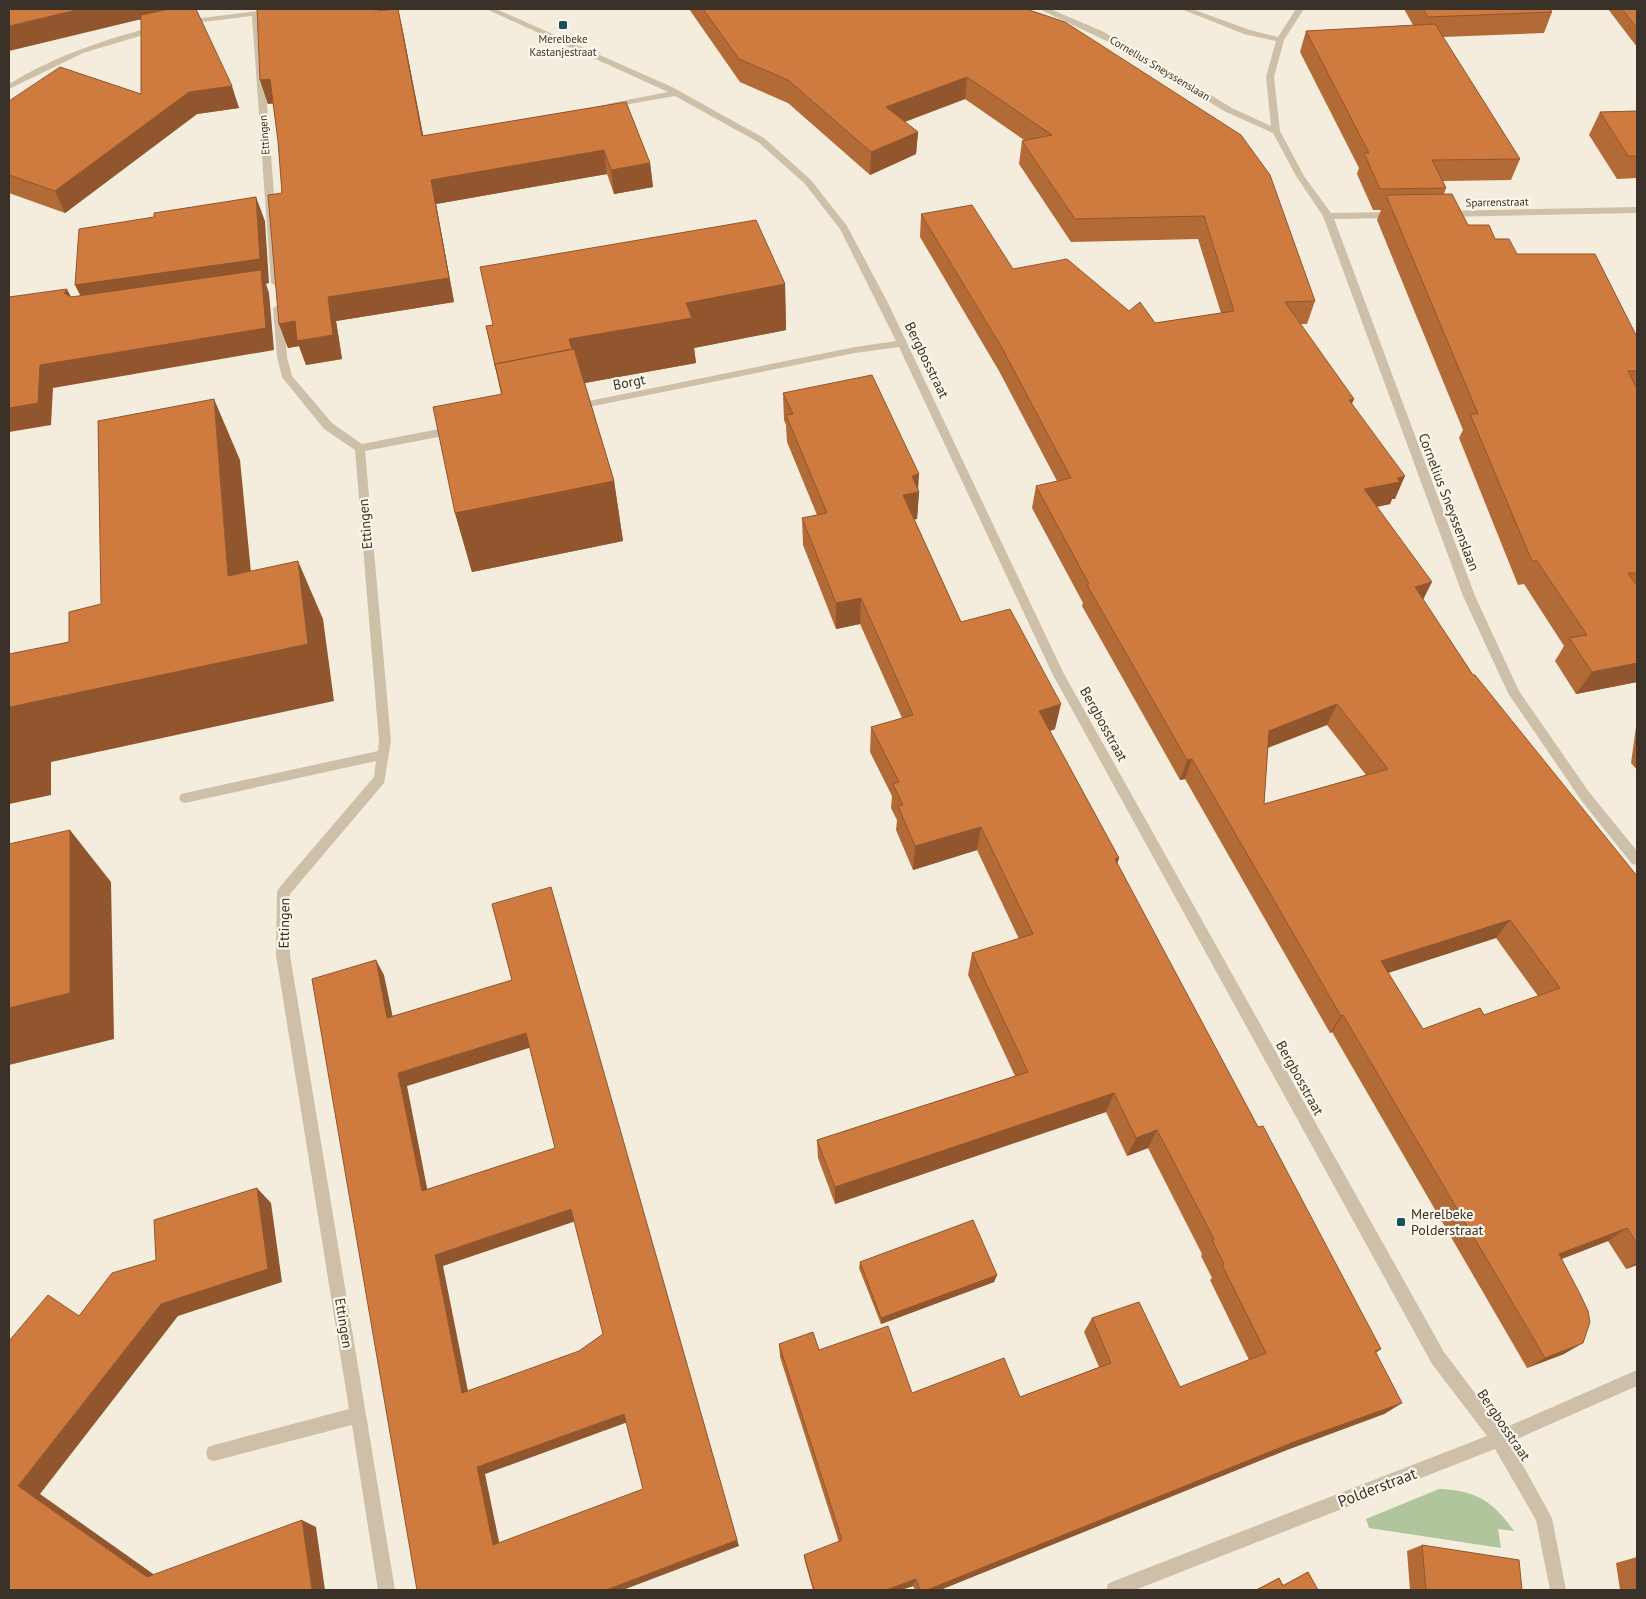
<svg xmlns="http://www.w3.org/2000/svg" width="1646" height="1599" viewBox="0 0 1646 1599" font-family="'PT Sans',sans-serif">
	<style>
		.green { fill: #b0c59b }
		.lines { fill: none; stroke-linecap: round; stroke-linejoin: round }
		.minor { fill: #cebfa8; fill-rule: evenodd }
		.wall { fill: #b26a37; fill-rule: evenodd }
		.shaded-wall { fill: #91562d }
		.building { fill: #cf7b40; stroke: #91562d; fill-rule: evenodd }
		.poi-dot { fill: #1a4f5f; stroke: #fbf6ea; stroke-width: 2 }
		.labels { text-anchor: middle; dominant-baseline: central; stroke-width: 4.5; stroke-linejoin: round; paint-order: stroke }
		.far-poi-label { font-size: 11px; fill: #3a3128; stroke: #fbf6ea }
		.far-street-label { font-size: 11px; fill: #3a3128; stroke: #fbf6ea }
		.street-label { font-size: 14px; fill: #3a3128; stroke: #fbf6ea }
		.poi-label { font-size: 14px; fill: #3a3128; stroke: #fbf6ea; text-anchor: start }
		.near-street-label { font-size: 16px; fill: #3a3128; stroke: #fbf6ea }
	</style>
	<rect width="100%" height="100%" fill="#f4eddd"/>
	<!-- green -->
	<path class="green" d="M1439,1489C1475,1490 1493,1501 1514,1531L1498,1529L1501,1548L1369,1528L1366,1519Z"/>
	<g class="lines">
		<!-- minor -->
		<path class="minor" d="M274,9H295L291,11L260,15L281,283L276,286L271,283L252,16L186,24L182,22L186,20Z
			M486,9H496L672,87L764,138L811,180L847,226L888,303L1064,674L1444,1352L1502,1429L1637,1370V1386L1510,1442L1552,1518L1566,1590H1550L1536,1520L1495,1449L1135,1590H1106L1108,1584L1114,1581L1487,1436L1432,1364L1053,675L899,347L855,353L574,410L569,407L574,404L855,347L896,341L840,229L805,184L758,142L675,96L607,108V104L668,92Z
			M1039,9H1050L1102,31L1153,60L1232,108L1271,126L1266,77L1276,41L1244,34L1181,9H1192L1250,30L1278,37L1296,9H1304L1284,40L1274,77L1280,131L1304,176L1331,213L1395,212L1400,215L1395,218L1334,219L1475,596L1519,691L1589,792L1637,851V865L1632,864L1581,800L1508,693L1463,596L1323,216L1296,176L1273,133L1226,112L1113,44Z
			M157,26L161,28L160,30L83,53L9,89V84C55,56 105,39 157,26Z
			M1637,207V213L1445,217L1440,214L1445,211Z
			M278,305L283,308L287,357L292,376L332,423L362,444L454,426L459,430L454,434L365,451L391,741L384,783L290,894V955L395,1590H378L352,1425L214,1461L208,1459L206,1453L208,1447L214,1445L349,1409L276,955L277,892L279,888L374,777L376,761L185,803L181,802L179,798L181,794L185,793L378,751L379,741L355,450L324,429L282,377L277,357L273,308Z"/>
	</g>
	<!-- wall -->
	<path class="wall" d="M9,9H196L239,108L197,114L65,213L9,193V101L141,94V20Z
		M398,9L403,32L423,136L626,102L650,163L653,187L614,194L607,174L436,204L454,302L336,321L342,359L306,365L299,346L288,348L279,324L282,193L278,141L273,103L268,104L260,80L375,11Z
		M689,9H1026L1315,301L1307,324H1300L1352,404L1395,499H1392L1390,504L1377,507L1423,600L1473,675L1637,876V1265L1626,1269L1608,1241L1561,1259L1564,1354L1527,1368L1332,1032L1330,1033L1185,779L1180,780L1082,606L1083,603L1032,508L1036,486L1057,481L999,371L920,237L921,214L1013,269L1129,311L1155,323L1221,313L1198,239L1071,242L1019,164L1022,141L1024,140L965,99L905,122L918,132L916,154L870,175L788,103L740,82ZM1327,725L1366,775L1264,804L1267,748ZM1496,938L1538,996L1484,1015L1423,1029L1388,973Z
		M1404,9H1550L1552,12L1544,33L1443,37L1520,159L1511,180L1443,181L1446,188L1444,194L1468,225L1495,239L1637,337V682L1576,694L1555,661L1564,646L1524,584L1518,585L1459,438L1463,430L1377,220L1381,210H1373L1357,174L1359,168L1300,52L1306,31L1413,25Z
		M1608,9H1637V47Z
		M1637,111V178L1617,179L1589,135L1600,112Z
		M785,284L786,330L694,348L696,363L585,383L614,481L623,541L472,572L455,513L501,394L486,326Z
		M783,393L918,490L919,492L917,519H914L961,622L1055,729L1050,731L1119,858L1117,864L1258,1127L1381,1349L1376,1353L1402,1403L1384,1414L1284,1451L940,1590H915L913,1586L901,1590H813L805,1562L804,1555L839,1542L780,1357L779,1344L819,1350L912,1393L1020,1397L1099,1367L1084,1332L1092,1318L1180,1387L1249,1360L1210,1280L1212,1278L1201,1256L1202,1254L1148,1148L1127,1156L1106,1112L835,1204L818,1158L817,1140L1015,1076L968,975L972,953L1019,939L977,850L913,870L896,830L897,820L891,808L892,796L870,752L871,727L902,718L860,624L836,629L803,545L802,518L817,515L787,442L786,425L784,420Z
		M1637,720V770L1631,763Z
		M860,1262L997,1275L994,1282L881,1324L859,1268Z
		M1422,1545L1522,1590H1410L1407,1551Z
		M1637,1557V1590H1620L1616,1563Z
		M1308,1572L1318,1590H1255L1279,1578L1283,1585Z"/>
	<!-- shaded-wall -->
	<path class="shaded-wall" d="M81,9H194L146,18L9,51V26Z
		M398,9L403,32L428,160L422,136Z
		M967,77L965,99L885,129L886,107Z
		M270,79L278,103L268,104L260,80Z
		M232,86L239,108L197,114L65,213L55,191L189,92Z
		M918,132L916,154L870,175L871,152Z
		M604,150L607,174L436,204L454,302L336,321L342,359L306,365L299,346L288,348L279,324L295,321L328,297L431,180Z
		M650,163L653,187L614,194L611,170Z
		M256,197L265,221L269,283L266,284L269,293L274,350L53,388L51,425L9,432V408L40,365L87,309L75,285Z
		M785,284L786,330L694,348L696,363L579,384L569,339L686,303Z
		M67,289L79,312L64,293Z
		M214,399L240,460L257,634L228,576Z
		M1354,399L1345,421L1349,400Z
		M919,474L918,492H919L917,519L902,522L903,495L912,476Z
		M1405,476L1395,499H1392L1390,504L1355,511L1364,489L1397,478Z
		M614,481L623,541L472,572L455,513Z
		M298,561L323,619L334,701L51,762V795L9,804L10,707Z
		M1432,582L1421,604L1415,587Z
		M861,598L860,624L836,629V603Z
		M1637,663V682L1576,694L1592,672Z
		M1061,704L1055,729L1034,736L1039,711Z
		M1337,704L1327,725L1260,751L1269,731Z
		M1192,759L1185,779L1180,780L1187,760Z
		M981,827L977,850L913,870L915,846Z
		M70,830L111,882L114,1039L9,1065V1008Z
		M1119,858L1112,881L1115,859Z
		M556,903L739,1546L623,1590H606L737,1540Z
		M1510,920L1496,938L1369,979L1381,961Z
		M376,960L384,975L396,1032L387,1018Z
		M1343,1015L1332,1032L1330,1033L1341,1016Z
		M526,1033L532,1047L407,1086L430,1203L422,1191L398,1073Z
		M1114,1093L1106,1112L835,1204V1187Z
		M1157,1130L1148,1148L1127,1156L1136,1138Z
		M257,1188L271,1203L282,1282L178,1316L40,1494L166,1583L147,1577L18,1486L161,1304Z
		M571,1209L576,1221L443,1266L470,1401L462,1393L435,1255Z
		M1627,1228L1608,1241L1541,1267L1559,1254Z
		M1637,1262V1265L1626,1269Z
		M997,1275L994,1282L881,1324V1318Z
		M1583,1343L1564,1354L1527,1368L1545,1358Z
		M1402,1403L1384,1414L1284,1451L940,1590H927L1299,1440Z
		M624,1414L628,1422L485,1474L501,1551L493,1545L477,1467Z
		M302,1520L316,1527L325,1590H312Z
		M916,1579L913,1586L901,1590H886Z"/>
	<!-- building -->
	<path class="building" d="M9,9H81L9,26Z
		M170,9H196L232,86L189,92L55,191L9,175V101L60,67L141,94V15Z
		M257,9H374L375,11L398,9L422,136L626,102L650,163L611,170L604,150L431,180L449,278L328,297L333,335L297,341L295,321L279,324L268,195L282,193L278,141L270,79L260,80Z
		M703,9H1026L1065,22L1241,135L1270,175L1315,301L1285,302L1354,399L1349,400L1405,476L1397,478L1400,482L1364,489L1432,582L1415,587L1473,675H1475L1637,876V1243L1627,1228L1559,1254L1581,1296L1588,1311L1590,1322L1583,1343L1545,1358L1343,1015L1341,1016L1192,759L1187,760L1087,585L1089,584L1036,486L1071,478L1002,348L921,214L972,205L1013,269L1067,259L1129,311L1140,302L1155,323L1234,311L1204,216L1075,219L1022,141L1052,135L967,77L886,107L918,132L871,152L788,80L739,59ZM1337,704L1388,769L1264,804L1269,731ZM1510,920L1560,988L1484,1015L1480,1008L1423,1029L1381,961Z
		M1423,9H1550L1552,12L1428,17Z
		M1622,9H1637V28Z
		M1435,24L1520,159L1432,160L1446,188L1380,189L1364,153H1369L1306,31Z
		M1637,111V156H1628L1600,112Z
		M1452,194L1468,225H1489L1495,239H1509L1517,254H1595L1637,337V371H1628L1637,389V573H1628L1637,586V663L1592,672L1569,638L1587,635L1537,561H1532L1470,414H1478L1386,195Z
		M256,197L260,259L75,285L79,229L154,217V213Z
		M756,220L785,284L686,303L692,318L569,339L572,349L495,364L496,369L486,326L493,325L480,267Z
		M261,270L266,328L40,365L38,403L9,408V297L67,289L64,293L71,297Z
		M574,349L614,481L455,513L433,407L502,394L495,364Z
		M872,375L919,474L912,476L919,492L903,495L961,622L1010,609L1061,704L1039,711L1119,858L1115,859L1258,1127L1263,1126L1381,1349L1375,1351L1402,1403L1299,1440L927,1590H920L916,1579L886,1590H814L804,1555L842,1540L779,1344L813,1332L819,1350L888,1326L912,1393L1004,1358L1020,1397L1111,1363L1092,1318L1139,1302L1180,1387L1266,1353L1222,1265L1224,1264L1212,1240L1214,1239L1157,1130L1136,1138L1114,1093L835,1187L817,1140L1028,1072L972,953L1033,934L981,827L915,846L898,806L903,805L893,784L899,782L871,727L913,715L861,598L836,603L802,518L827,513L786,415L793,414L783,393Z
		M214,399L228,576L298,561L308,644L10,707L9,729V654L69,642V612L101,604L98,421Z
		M70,830V993L9,1008V844Z
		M551,887L737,1540L606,1590H417L312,979L376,960L387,1018L512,980L492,904ZM526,1033L555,1148L422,1191L398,1073ZM571,1209L603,1334L579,1351L462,1393L435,1255ZM624,1414L643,1489L493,1545L477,1467Z
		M257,1188L268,1269L161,1304L18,1486L147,1577L302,1520L312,1590H9V1341L48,1295L79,1316L112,1273L156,1260L154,1220Z
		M973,1220L997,1275L881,1318L860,1262Z
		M1422,1545L1519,1560L1522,1590H1426Z
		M1308,1572L1318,1590H1257L1279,1578L1283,1586Z"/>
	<!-- markers -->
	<g class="poi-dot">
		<rect x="558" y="20" width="10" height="10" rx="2.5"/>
		<rect x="1396" y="1217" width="10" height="10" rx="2.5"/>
	</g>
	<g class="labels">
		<!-- far-poi labels -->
		<g class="far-poi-label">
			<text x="563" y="39">Merelbeke<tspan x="563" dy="13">Kastanjestraat</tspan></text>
		</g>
		<!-- far-street labels -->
		<g class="far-street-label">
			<text transform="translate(1160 68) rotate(31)">Cornelius Sneyssenslaan</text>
			<text transform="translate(264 135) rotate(-94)">Ettingen</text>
			<text transform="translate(1497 202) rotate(-1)">Sparrenstraat</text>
		</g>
		<!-- street labels -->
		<g class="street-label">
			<text transform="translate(927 360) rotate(64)">Bergbosstraat</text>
			<text transform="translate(629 382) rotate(-11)">Borgt</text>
			<text transform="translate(1449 502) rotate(69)">Cornelius Sneyssenslaan</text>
			<text transform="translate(365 524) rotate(-95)">Ettingen</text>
			<text transform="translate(1104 724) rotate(61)">Bergbosstraat</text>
			<text transform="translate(284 923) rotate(-89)">Ettingen</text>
			<text transform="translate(1300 1078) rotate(61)">Bergbosstraat</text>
			<text transform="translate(344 1323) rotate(81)">Ettingen</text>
			<text transform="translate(1504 1425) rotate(56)">Bergbosstraat</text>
		</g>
		<!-- poi labels -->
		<g class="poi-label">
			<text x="1411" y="1214">Merelbeke<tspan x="1411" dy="16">Polderstraat</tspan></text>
		</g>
		<!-- near-street labels -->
		<g class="near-street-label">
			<text transform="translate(1377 1487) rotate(-21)">Polderstraat</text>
		</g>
	</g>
	<!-- border -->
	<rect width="1646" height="1599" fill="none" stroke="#3a3128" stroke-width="20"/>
</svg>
